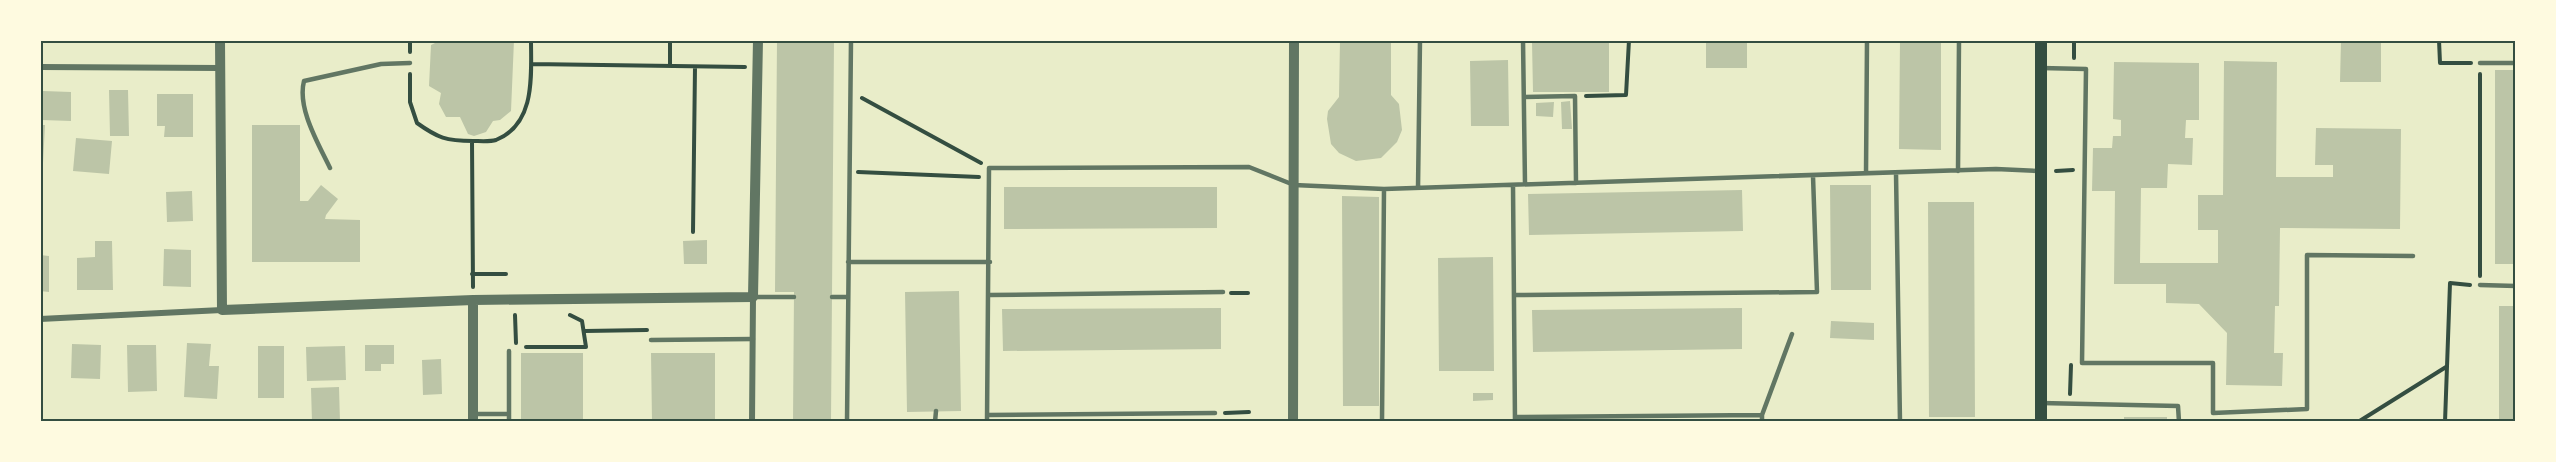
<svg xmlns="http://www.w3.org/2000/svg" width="2556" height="462" viewBox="0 0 2556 462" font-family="'Fira Sans Condensed',sans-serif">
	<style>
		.building { fill: #bcc5a7 }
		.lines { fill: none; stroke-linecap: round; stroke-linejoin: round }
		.path { stroke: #344e41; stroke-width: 4 }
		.service { stroke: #617663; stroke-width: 4.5 }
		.minor { stroke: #617663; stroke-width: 6 }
		.tertiary { stroke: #617663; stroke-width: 10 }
		.secondary { stroke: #344e41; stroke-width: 12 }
		.neatline { fill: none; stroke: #344e41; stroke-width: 2 }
	</style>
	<rect width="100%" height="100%" fill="#e9edc9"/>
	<!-- building -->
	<path class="building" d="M441,40H514L511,111L500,120L493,121L486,132L474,136L468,134L460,117H446L439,104L441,93L429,86L431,45Z
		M777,40H834L831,422H793L794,292H775Z
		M1340,40H1391V95L1399,104L1402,130L1397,142L1381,158L1356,161L1339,153L1331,144L1327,119L1328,111L1339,97Z
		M1559,40H1609V92H1533L1532,42Z
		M1706,40H1747V68H1706Z
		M1900,40H1941V150L1899,149Z
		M2341,40H2381V82H2340Z
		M1508,60L1509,126H1471L1470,61Z
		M2224,61L2277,62L2276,177H2333V165H2315L2316,128L2401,129L2400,229L2280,228L2279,306H2275L2274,353H2283L2282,386L2226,385L2227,333L2199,304L2166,303V284H2114L2115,191H2092L2093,148H2112L2113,136H2121V120L2113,119L2114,62L2199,63V120H2186L2185,138H2193L2192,165L2168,164L2167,188H2141L2140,263H2218V230H2198V195H2223Z
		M2495,70H2516V264H2495Z
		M109,90H128L129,136H110Z
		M43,91L71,92V121L42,120Z
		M157,94H193V137H164L165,126H157Z
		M1570,101L1572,129H1562L1561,102Z
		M1554,102L1553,117L1536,116V103Z
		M40,125H45L43,163H40Z
		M252,125H300V201H308L321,185L338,199L326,215L325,219L360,220V262H252Z
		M76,138L112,141L109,174L73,171Z
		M1830,185H1871V290H1831Z
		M1004,187H1217V228L1004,229Z
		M1742,190L1743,231L1529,235L1528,194Z
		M192,191L193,221L167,222L166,192Z
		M1342,196L1379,197V406H1343Z
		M1928,202H1974L1975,417H1929Z
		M707,240V264H684L683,241Z
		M95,241H112L113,290H77V258L95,257Z
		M164,249L191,250V287L163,286Z
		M40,255L49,256V292L40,291Z
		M1493,257L1494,371H1439L1438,258Z
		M959,291L961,411L907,412L905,292Z
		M2499,306H2516V422H2499Z
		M1221,308V349L1003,351L1002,309Z
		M1742,308V349L1533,352L1532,310Z
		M1831,321L1874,323V340L1830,338Z
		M187,343L211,344L209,366H219L217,399L184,397Z
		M72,344L101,345L100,379L71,378Z
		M127,345H156L157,391L128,392Z
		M365,345H394V364H381V371H365Z
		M258,346H284V398H258Z
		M345,346L346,380L307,381L306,347Z
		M521,353H583V422H521Z
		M651,353H715V422H652Z
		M441,359L442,394L423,395L422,360Z
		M339,387L340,422H312L311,388Z
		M1473,393H1493V400L1473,401Z
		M2124,417H2167V422H2124Z
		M1804,419H1848V422H1804Z"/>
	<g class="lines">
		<!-- path -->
		<path class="path" d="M410,40V52
			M2439,40L2440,63H2471
			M2074,58V40
			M531,64L745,67
			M670,66V40
			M410,74V102L417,123C438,138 446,141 473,141C479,141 490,142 496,140C536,124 531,75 531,40
			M2480,74V276
			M1586,96L1626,95L1629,40
			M862,98L981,163
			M472,141L473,287
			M2056,171L2073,170
			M858,172L979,177
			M693,232L695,67
			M472,274H506
			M1231,293H1248
			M515,315L516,343
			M585,331L647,330
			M526,347H586L582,321L570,315
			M2070,394L2071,365
			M1225,413L1249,412
			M2358,422L2446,367
			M2445,422L2450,283L2470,285"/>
		<!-- service -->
		<path class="service" d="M1523,40L1525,184
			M2480,63H2516
			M2041,68L2086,69L2082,363H2213V413L2307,409V255L2413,256
			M1524,97L1575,96L1576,183
			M330,168C318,143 297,108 304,81L381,64L410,63
			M1958,171L1959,40
			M1866,173L1867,40
			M1896,173L1900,422
			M1513,185L1515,422
			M1418,188L1420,40
			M848,262H990
			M2480,285L2516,286
			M989,295L1223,292
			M1514,295L1817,292L1813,176
			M754,297H794
			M832,297H848
			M651,340L753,339
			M509,351V422
			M2041,403L2178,406L2179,422
			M473,414H509
			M987,415L1215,413
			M1762,415L1792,334
			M1515,417L1762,415V422
			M847,422L851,40
			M935,422L936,411
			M987,422L989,168L1249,167L1294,185L1384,189L1996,169L2039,171
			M1382,422L1384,189"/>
		<!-- minor -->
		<path class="minor" d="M40,67L220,68
			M40,319L222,310
			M752,422L753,297"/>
		<!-- tertiary -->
		<path class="tertiary" d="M220,40L222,310L473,300L753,297L758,40
			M473,300V422
			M1293,422L1294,40"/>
		<!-- secondary -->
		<path class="secondary" d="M2041,422V40"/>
	</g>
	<!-- border -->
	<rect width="2556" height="462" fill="none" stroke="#fefae0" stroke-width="84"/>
	<rect x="42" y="42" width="2472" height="378" class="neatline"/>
</svg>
